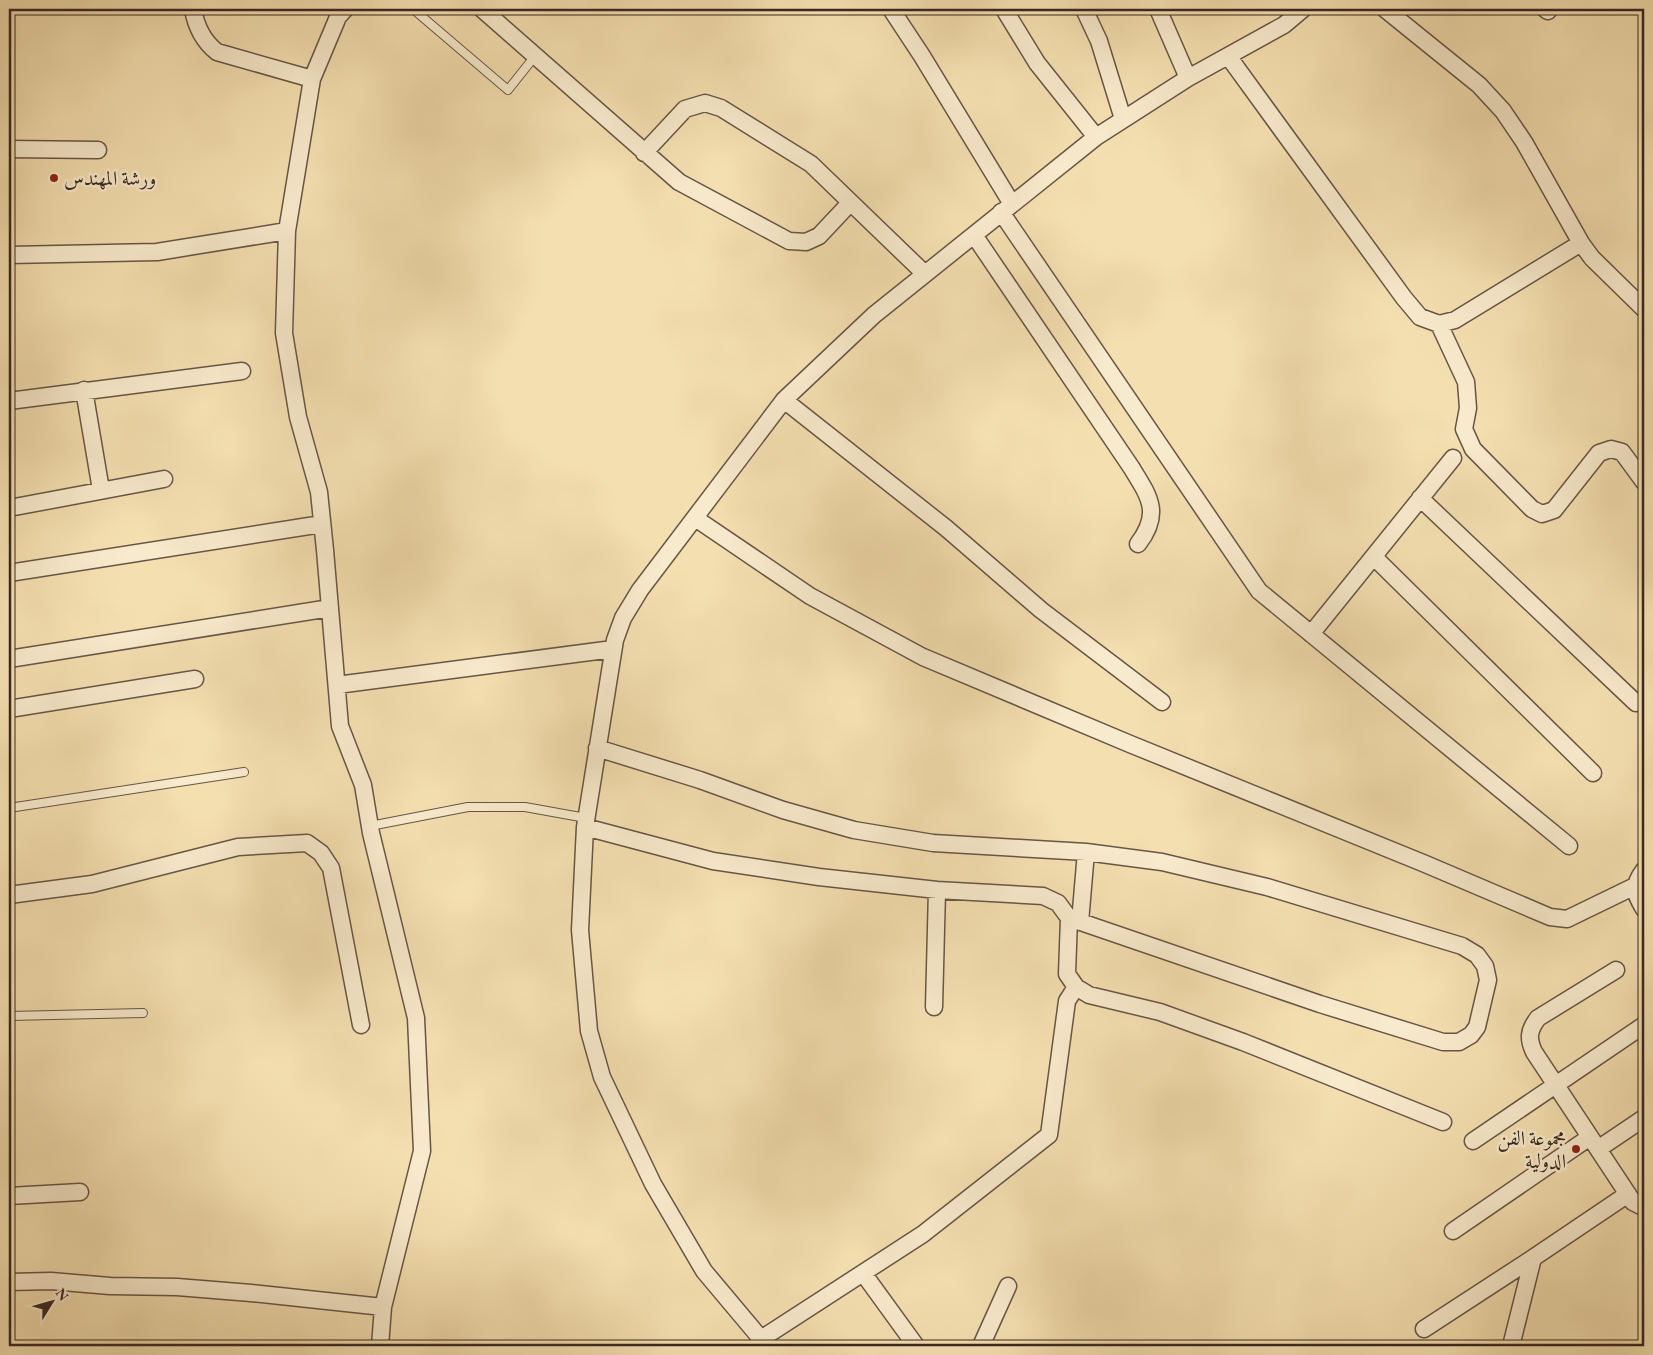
<svg xmlns="http://www.w3.org/2000/svg" width="1653" height="1355" viewBox="0 0 1653 1355" font-family="'EB Garamond',Amiri,serif">
	<style>
		.lines { fill: none; stroke-linecap: round; stroke-linejoin: round }
		.lane-casing { stroke: #675646; stroke-width: 10 }
		.street-casing { stroke: #675646; stroke-width: 19 }
		.lane { stroke: #f8eacc; stroke-width: 8 }
		.street { stroke: #f8eacc; stroke-width: 16 }
		.poi-dot { fill: #8f2418; stroke: #f8eacc; stroke-width: 2 }
		.labels { text-anchor: middle; dominant-baseline: central; stroke-width: 5; stroke-linejoin: round; paint-order: stroke }
		.poi-label { font-size: 20px; fill: #382822; stroke: #f8eacc; text-anchor: start }
	</style>
	<rect width="100%" height="100%" fill="#f4dfb0"/>
	<filter id="stains"><feTurbulence type="fractalNoise" baseFrequency=".004" numOctaves="4"/><feColorMatrix values="0 0 0 0 .2 0 0 0 0 .09 0 0 0 0 .02 0 0 0 .5 -.17"/></filter>
	<radialGradient id="worn" r=".72"><stop offset=".6" stop-color="#630" stop-opacity="0"/><stop offset="1" stop-color="#630" stop-opacity=".3"/></radialGradient>
	<g class="lines">
		<defs>
			<path id="lane" d="M413,9L508,90L535,56
				M9,808L244,772
				M370,826L468,807H525L586,818
				M9,1016L143,1013"/>
			<path id="street" d="M193,9C196,27 203,41 217,52L312,79
				M345,9L338,17L312,79L287,231L284,333L298,417L319,492L325,550L340,726L363,785L371,833L416,1018L422,1151L383,1307L380,1346
				M482,9L679,182L789,241L806,242L819,236L850,203
				M891,9L922,56L1012,204
				M1004,9L1037,63L1096,137
				M1084,9L1099,41L1123,119
				M1158,9L1188,78
				M1385,9L1479,85L1503,111L1524,142L1581,243L1592,258L1644,309
				M1545,9L1548,11
				M1228,56L1404,298L1420,317L1439,324L1455,320L1581,243
				M9,149L98,150
				M644,153L685,109L705,103L721,108L811,164L925,274
				M1001,212L1259,591L1569,846
				M974,235L1131,467C1149,496 1162,513 1138,544
				M9,255L157,252L287,231
				M1439,324L1466,382L1468,408L1464,429L1473,449L1532,509L1542,514L1554,510L1599,453L1611,449L1622,452L1644,482
				M84,390L101,490
				M784,400L946,528L1041,610L1162,702
				M9,401L242,371
				M1420,498L1636,703
				M9,508L164,479
				M695,518L810,596L923,657L1130,744L1423,863L1550,917L1567,919L1635,886
				M1374,557L1593,773
				M9,573L322,524
				M1311,634L1453,458
				M9,659L330,608
				M337,685L613,649
				M9,709L195,679
				M597,748L700,780L783,810L854,830L933,843L1086,852L1162,862L1267,887L1462,946L1477,955L1485,966L1488,980L1477,1027L1471,1035L1459,1042H1443L1320,1004L1069,918
				M585,827L713,861L819,877L937,890L1043,896L1058,903L1069,918L1067,974L1076,987L1089,995L1160,1012L1243,1042L1443,1122
				M1644,870C1632,886 1634,893 1644,909
				M9,895L92,884L238,847L307,843L321,853L331,868L361,1025
				M1080,922L1086,852
				M1616,970L1538,1018C1528,1031 1528,1039 1534,1052L1633,1202L1641,1206L1644,1205
				M934,1007L937,890
				M1473,1141L1644,1025
				M1598,1149L1644,1118
				M9,1196L80,1192
				M1453,1231L1590,1137
				M863,1273L916,1346
				M9,1282L51,1281L110,1286L177,1287L251,1293L383,1307
				M1424,1329L1533,1258L1628,1194
				M761,1339L923,1234L1049,1135L1067,1001L1076,987
				M767,1346L704,1271L653,1184L602,1077L589,1031L580,930L585,827L615,640L623,618L640,590L784,400L874,315L1096,137L1188,78L1284,25L1303,9
				M981,1346L1008,1286
				M1511,1346L1533,1258"/>
		</defs>
		<!-- lane casing -->
		<use href="#lane" class="lane-casing"/>
		<!-- street casing -->
		<use href="#street" class="street-casing"/>
		<!-- lane -->
		<use href="#lane" class="lane"/>
		<!-- street -->
		<use href="#street" class="street"/>
	</g>
	<!-- markers -->
	<g class="poi-dot">
		<circle cx="54" cy="178" r="5"/>
		<circle cx="1576" cy="1149" r="5"/>
	</g>
	<g class="labels">
		<!-- poi labels -->
		<g class="poi-label">
			<text x="64" y="178">ورشة المهندس</text>
			<text x="1566" y="1138" text-anchor="end">مجموعة الفن<tspan x="1566" dy="23">الدولية</tspan></text>
		</g>
	</g>
	<!-- margin -->
	<rect width="1653" height="1355" fill="none" stroke="#f4dfb0" stroke-width="30"/>
	<rect x="10" y="10" width="1633" height="1335" fill="none" stroke="#382822" stroke-width="2.5"/>
	<rect x="15" y="15" width="1623" height="1325" fill="none" stroke="#382822"/>
	<!-- north arrow -->
	<g transform="translate(52 1302) rotate(53)" stroke="#f8eacc" stroke-width="4" paint-order="stroke">
	<path d="M0-4L9 19L0 12L-9 19Z" fill="#382822"/>
	<text y="-8" font-size="14" font-weight="bold" text-anchor="middle" fill="#382822">N</text>
	</g>
	<rect width="100%" height="100%" filter="url(#stains)"/>
	<rect width="100%" height="100%" fill="url(#worn)"/>
</svg>
